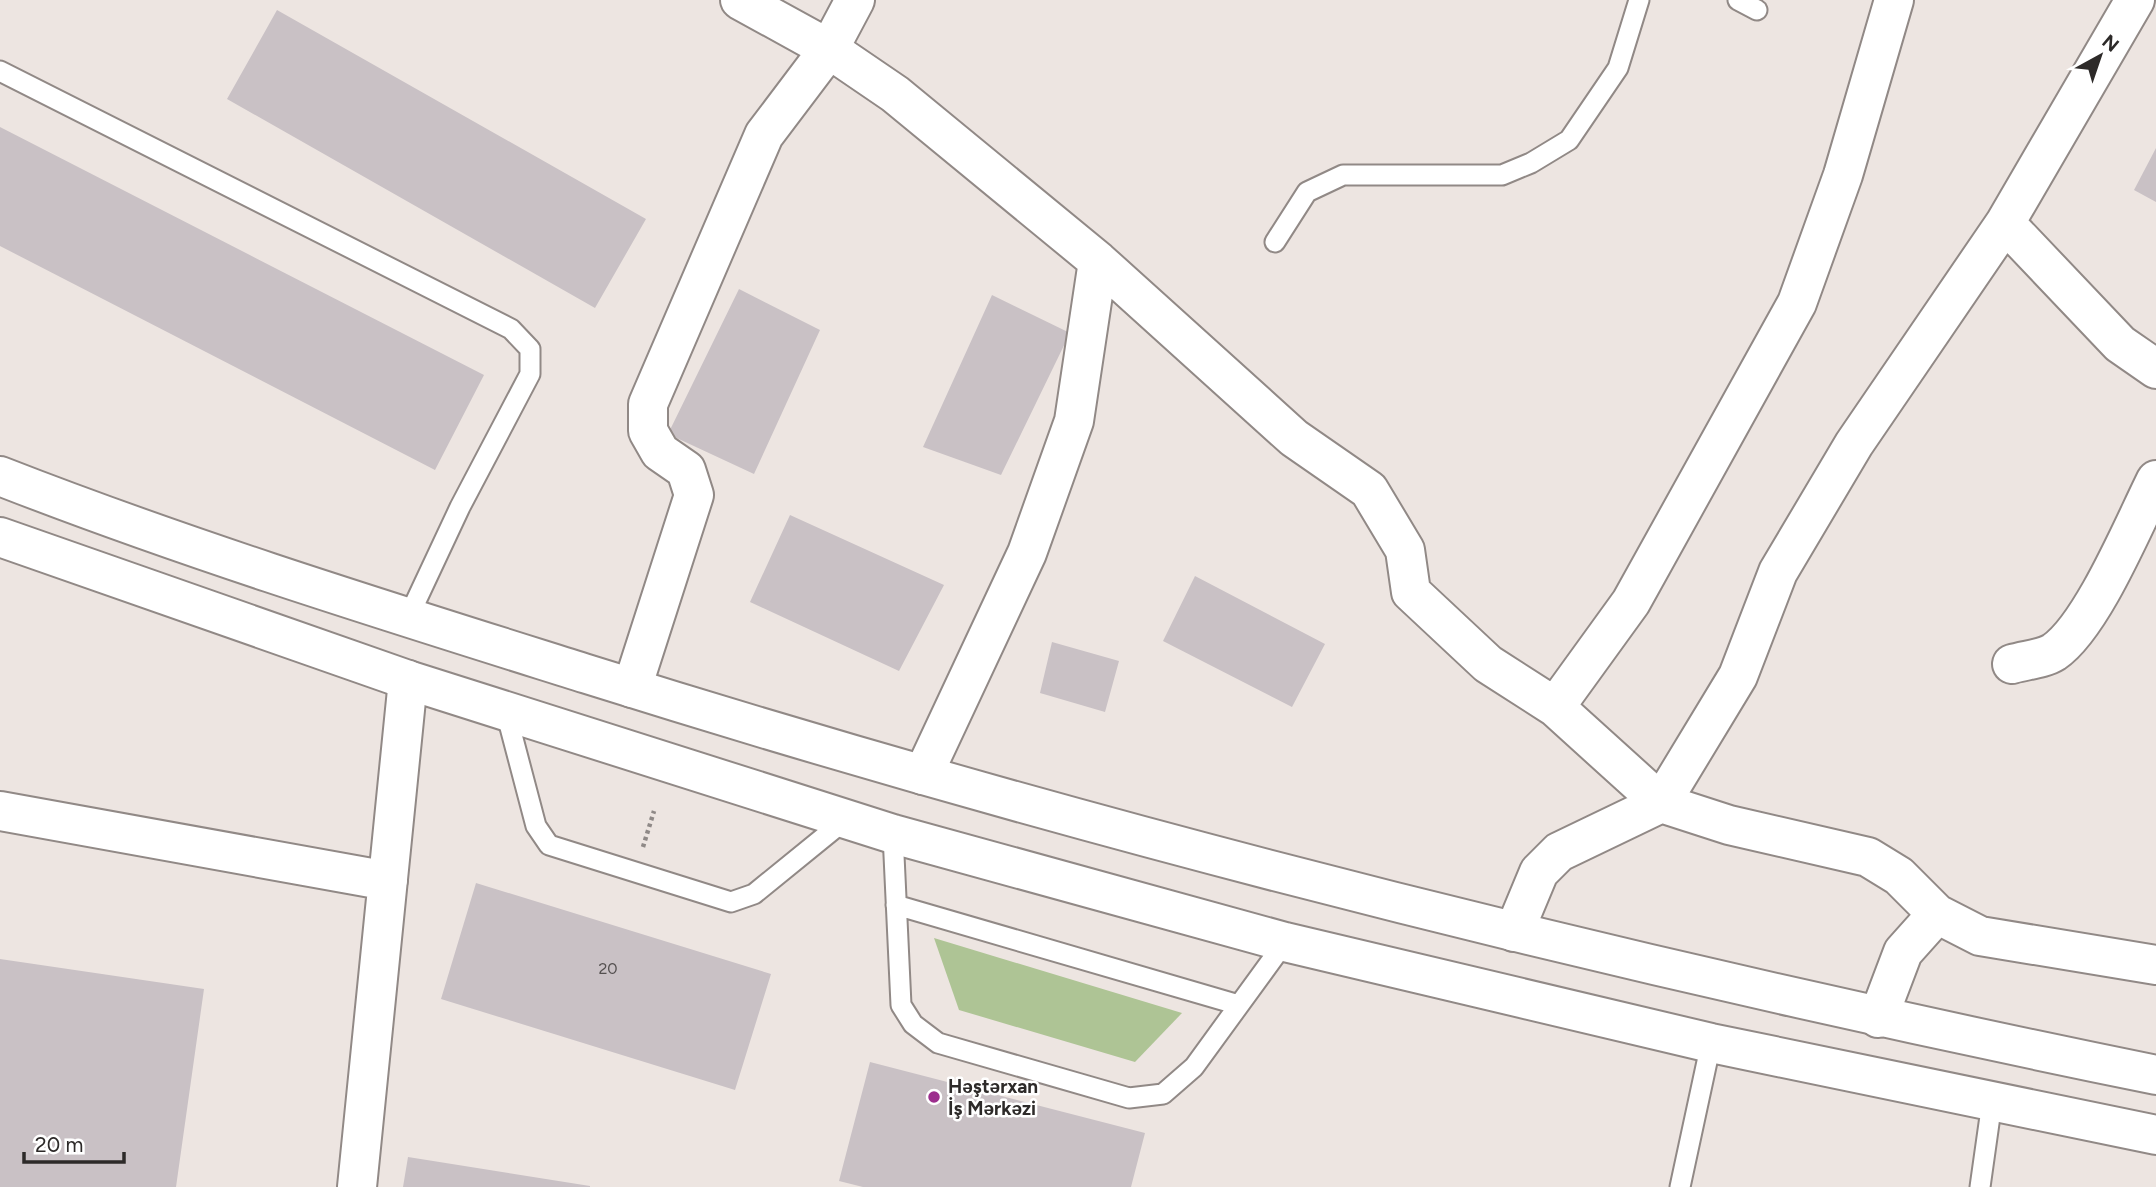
<svg xmlns="http://www.w3.org/2000/svg" width="2156" height="1187" viewBox="0 0 2156 1187" font-family="Figtree,sans-serif">
	<style>
		.green { fill: #aec495 }
		.building { fill: #c9c1c5 }
		.lines { fill: none; stroke-linecap: round; stroke-linejoin: round }
		.service-casing { stroke: #918986; stroke-width: 23 }
		.minor-casing { stroke: #918986; stroke-width: 42 }
		.secondary-casing { stroke: #918986; stroke-width: 42 }
		.path { stroke: #8f8987; stroke-width: 4.5; stroke-dasharray: 3.5 3.5; stroke-linecap: butt }
		.service { stroke: #fff; stroke-width: 19 }
		.minor { stroke: #fff; stroke-width: 38 }
		.secondary { stroke: #fff; stroke-width: 38 }
		.poi-dot { fill: #9c2e8d; stroke: #fff; stroke-width: 2.5 }
		.labels { text-anchor: middle; dominant-baseline: central; stroke-width: 5; stroke-linejoin: round; paint-order: stroke }
		.number-label { font-size: 16px; fill: #545050 }
		.poi-label { font-size: 19px; font-weight: bold; fill: #2d2a29; stroke: #fff; text-anchor: start }
	</style>
	<rect width="100%" height="100%" fill="#ede5e1"/>
	<!-- green -->
	<path class="green" d="M934,938L1182,1013L1135,1062L959,1010Z"/>
	<!-- building -->
	<path class="building" d="M277,10L646,219L595,308L227,99Z
		M0,127L484,375L435,470L0,246Z
		M2156,148V202L2134,190Z
		M739,289L820,330L754,474L668,434Z
		M992,295L1070,333L1001,475L923,447Z
		M790,515L944,585L899,671L750,602Z
		M1195,576L1325,644L1292,707L1163,641Z
		M1052,642L1119,661L1105,712L1040,693Z
		M476,883L771,974L735,1090L441,999Z
		M0,959L204,989L176,1187H0Z
		M870,1062L1145,1133L1131,1187H863L839,1181Z
		M408,1157L590,1186V1187H403Z"/>
	<g class="lines">
		<defs>
			<path id="service" d="M1738,0L1757,10
				M0,71L511,329L530,349V374L460,507L408,618
				M1275,242L1307,192L1343,175H1502L1531,163L1569,140L1618,68L1639,0
				M506,712L536,826L549,845L731,902L754,894L845,820
				M893,834L901,1005L913,1024L938,1043L1129,1098L1163,1094L1194,1067L1285,942
				M896,905L1239,1005
				M1680,1187L1711,1043
				M1980,1187L1992,1102"/>
			<path id="minor" d="M740,0L829,49L895,94L1098,261L1294,438L1369,490L1405,550L1411,592L1488,664L1555,707L1661,803L1729,825L1868,857L1899,876L1937,914L1980,936L2156,965
				M2005,223L2120,344L2156,369
				M2012,664C2025,660 2043,659 2054,652C2092,626 2134,524 2156,480
				M632,688L694,495L686,470L660,452L648,431V404L764,135L829,49L855,0
				M1555,707L1631,602L1797,303L1843,175L1894,0
				M923,775L1027,553L1074,421L1098,261
				M0,811L388,881
				M1514,932L1539,872L1559,852L1661,803L1738,676L1778,572L1854,444L2005,223L2135,0
				M1878,1018L1903,952L1937,914
				M357,1187L408,680"/>
			<path id="secondary" d="M0,476C192,551 390,612 587,674C1102,836 1627,967 2156,1075
				M0,537L408,680L893,834L1285,942L1711,1043L2156,1135"/>
		</defs>
		<!-- service casing -->
		<use href="#service" class="service-casing"/>
		<!-- minor casing -->
		<use href="#minor" class="minor-casing"/>
		<!-- secondary casing -->
		<use href="#secondary" class="secondary-casing"/>
		<!-- path -->
		<path class="path" d="M643,847L654,811"/>
		<!-- service -->
		<use href="#service" class="service"/>
		<!-- minor -->
		<use href="#minor" class="minor"/>
		<!-- secondary -->
		<use href="#secondary" class="secondary"/>
	</g>
	<!-- markers -->
	<circle class="poi-dot" cx="934" cy="1097" r="7"/>
	<g class="labels">
		<!-- number labels -->
		<g class="number-label">
			<text x="608" y="968">20</text>
		</g>
		<!-- poi labels -->
		<g class="poi-label">
			<text x="948" y="1086">Həştərxan<tspan x="948" dy="22">İş Mərkəzi</tspan></text>
		</g>
	</g>
	<!-- north arrow -->
	<g transform="translate(2100 56) rotate(40)" stroke="#ffffff" stroke-width="5" paint-order="stroke">
	<path d="M0-5L12 26L0 18L-12 26Z" fill="#2d2a29"/>
	<text y="-10" font-size="19" font-weight="bold" text-anchor="middle" fill="#2d2a29">N</text>
	</g>
	<!-- scale -->
	<path d="M24 1152v10h100v-10" fill="none" stroke="#2d2a29" stroke-width="3.5"/>
	<text x="35" y="1152" font-size="21" fill="#2d2a29" stroke="#ffffff" stroke-width="5" paint-order="stroke">20 m</text>
</svg>
